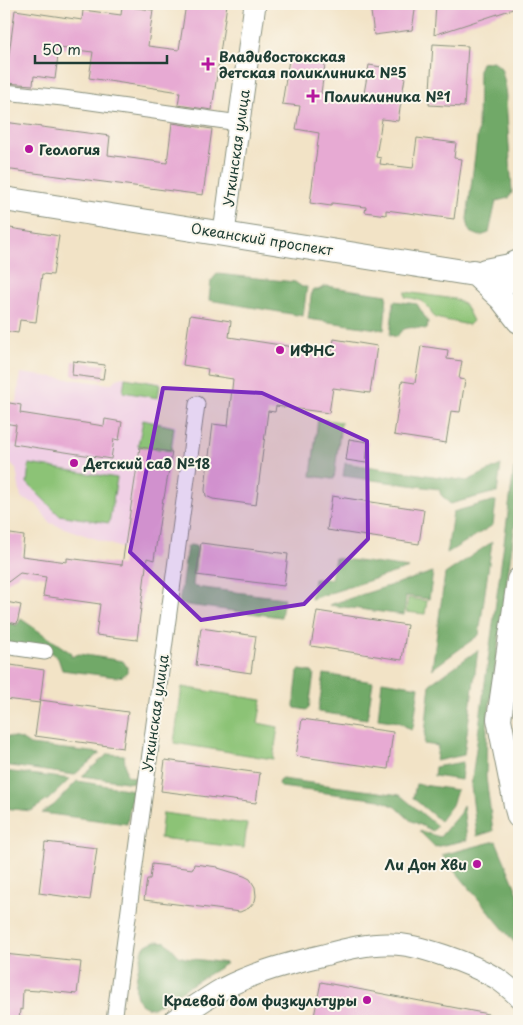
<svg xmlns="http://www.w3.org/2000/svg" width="523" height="1025" viewBox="0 0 523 1025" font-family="'Playpen Sans',sans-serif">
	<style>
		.built { fill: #f0d0e5 }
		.green { fill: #8cc376; stroke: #568055 }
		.forest { fill: #71a967; stroke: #48734e }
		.building { fill: #e7aad3 }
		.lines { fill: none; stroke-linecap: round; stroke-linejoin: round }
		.street-casing { stroke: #88907d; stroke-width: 17 }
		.secondary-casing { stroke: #88907d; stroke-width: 23 }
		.primary-casing { stroke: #88907d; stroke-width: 26 }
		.street { stroke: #fff; stroke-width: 15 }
		.secondary { stroke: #fff; stroke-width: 21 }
		.primary { stroke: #fff; stroke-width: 24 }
		.marked { fill: #7b2cbf; fill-opacity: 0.2; stroke: #7b2cbf; stroke-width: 4; stroke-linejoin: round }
		.poi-dot { fill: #b5179e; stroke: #fbf7ec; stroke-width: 2 }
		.labels { text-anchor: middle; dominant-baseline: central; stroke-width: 4; stroke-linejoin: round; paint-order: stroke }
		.poi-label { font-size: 14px; font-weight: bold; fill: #1f3d34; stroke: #fbf7ec; text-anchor: start }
		.street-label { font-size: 14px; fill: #1f3d34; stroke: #fbf7ec }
	</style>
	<rect width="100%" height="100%" fill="#fbf7ec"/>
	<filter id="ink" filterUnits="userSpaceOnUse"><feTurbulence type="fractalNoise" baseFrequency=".02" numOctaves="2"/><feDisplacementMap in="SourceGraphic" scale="10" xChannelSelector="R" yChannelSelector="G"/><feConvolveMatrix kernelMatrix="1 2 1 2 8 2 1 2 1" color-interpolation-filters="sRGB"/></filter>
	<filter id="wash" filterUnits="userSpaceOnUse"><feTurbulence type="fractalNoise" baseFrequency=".0096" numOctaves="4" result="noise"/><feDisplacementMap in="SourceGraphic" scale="20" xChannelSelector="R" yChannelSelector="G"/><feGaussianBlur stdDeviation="1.12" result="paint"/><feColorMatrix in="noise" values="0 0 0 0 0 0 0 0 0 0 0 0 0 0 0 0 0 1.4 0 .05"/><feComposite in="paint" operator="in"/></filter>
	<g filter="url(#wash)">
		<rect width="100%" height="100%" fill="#f2e3c6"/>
		<!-- built -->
		<path class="built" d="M20,373L110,384L117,379L123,377L162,383L157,422L176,426L172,452L140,447L124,549L50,523L36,504L21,498L16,469L4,457V420L6,402L17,403Z"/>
		<!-- green -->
		<path class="green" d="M405,292L455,299L465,305L473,321L469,325L435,318C425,302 424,300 405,297Z
			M125,378L160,384L158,398L123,392Z
			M318,419L341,422L334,479L311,476Z
			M143,420L174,427L171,451L138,446Z
			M29,464L117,478L109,523L59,515L27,483Z
			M408,598L427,601L425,614L406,612Z
			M182,687L262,700L258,723L278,727L273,759L174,743Z
			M163,813L247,824L244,848L160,838Z"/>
		<!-- forest -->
		<path class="forest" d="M493,61L501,68L505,83L512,192L509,198L496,201L489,233L480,236L470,232L467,219L478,131L479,68L481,63Z
			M217,274L295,282L302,287H307L303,316L209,300L211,281Z
			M326,286L387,295L384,330L308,319L312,290H318Z
			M394,301L417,304L428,322L427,329C415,328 403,324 397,337L390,335Z
			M345,463L467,481L501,465L497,493H492L450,504L441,495L439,489L343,476Z
			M519,467V495L487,726L486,777L493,831L477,836L471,786L514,469Z
			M492,501H496L493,525L447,553L453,512Z
			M492,542L479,635L432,669L445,574Z
			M190,545L196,546L197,549L193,585L195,587L284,598L281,617L179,604L187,547Z
			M335,558L409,568L311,599L314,579H331Z
			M433,572L429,599L406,596L404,615L329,605Z
			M21,619L71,653V657L79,654L123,661L127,667V672L123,676L116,677L62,670L58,658L46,649L4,643V622L17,625Z
			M478,650L464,755L436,761L438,746L424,744L430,684Z
			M300,670L312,672L314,674L309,708L307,710L295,708L294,706L298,671Z
			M324,674L373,682L367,719L318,712Z
			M382,681L419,687L413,728L411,730L399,722L378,719Z
			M4,736L21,739L30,745L100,753L74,775L4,765Z
			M108,754L124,755L126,773L128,776L135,777L134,783L82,776Z
			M463,762L461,780L434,776L435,767Z
			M4,771L70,779L49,799L31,811L4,808Z
			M282,779L400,795L437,826L433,831L410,820L396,807L380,800L281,787L278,784L279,781Z
			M77,781L133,790L127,824L42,813L54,805Z
			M416,784L457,790L452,805L440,821L413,798Z
			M463,805L467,840L435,847L419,831L440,837L460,813Z
			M496,841L519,896V948L442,855Z
			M156,941L166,942L179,956L185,958L227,963L153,1008C124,1007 139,968 143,949L146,945Z"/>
		<g id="blocks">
			<!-- building -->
			<path class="building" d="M186,4H227L212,110L178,105L180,92L89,78L93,52L59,48L55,79L34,76L33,85L5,83L15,10L82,20L83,10L121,15L122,6L153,10L148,46L179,50Z
				M370,4H416L412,30L374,35Z
				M436,4H519V7L434,35Z
				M433,44L468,46L464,107L429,105Z
				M290,53L326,58L321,93L363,99L369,65L406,71L398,121L382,119L376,157L381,158L380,164L413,168L417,138L456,143L454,158L462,159L454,219L386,210V215L365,212L366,207L332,203L331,206L310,203L319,133L296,129L300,106L282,104Z
				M4,122L110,136L108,155L167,163L172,123L212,129L203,195L4,169Z
				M4,227L59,236L53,275L42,274L36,322L20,320L18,333L4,331Z
				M190,315L231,321L229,337L332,353L334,339L377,346L370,393L333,388L329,413L276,406L275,412L268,411L256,505L213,499L206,496L205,490L207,470L206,462L209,456L213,424L228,426L233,379L207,375L208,369L183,365Z
				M421,346L448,350L447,359L462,361L459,379L465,380L460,412L451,411L446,443L394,435L402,381L415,383Z
				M73,361L105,365L103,379L72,375Z
				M4,402L21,405L20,413L104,426L105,419L122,422L119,440L114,439L111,459L13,444L16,425L4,423Z
				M349,439L368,442L366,463L346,460Z
				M140,447L172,452L164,498H163L154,560L147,558L137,640L96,635L100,604L43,596L46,577L20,573L4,585V533L24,536L22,556L67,562V558L122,565Z
				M332,496L424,510L419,544L327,530Z
				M201,543L288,554L284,586L196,575Z
				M6,602L21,605L17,624L4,621Z
				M317,611L407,625L402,660L311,646Z
				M201,628L256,636L251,673L196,665Z
				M4,664L44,670L40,703L4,699Z
				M40,700L128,712L123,748L35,736Z
				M302,719L393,732L388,769L296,756Z
				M165,760L260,773L256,803L161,791Z
				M45,842L97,848L90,900L39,893Z
				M152,864L193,869L194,864L218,867V868L244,876L250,879L255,887L256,896L255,901L249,908L240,912L144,900L147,879H150Z
				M4,954L81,962L77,994L39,990V991L23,990L22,1010L20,1009L19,1021H4Z
				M321,982L488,1014V1021H313Z"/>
		</g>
	</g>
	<g filter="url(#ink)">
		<use href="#blocks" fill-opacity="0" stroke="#88907d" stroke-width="1"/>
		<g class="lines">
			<defs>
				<path id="street" d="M4,92L63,98L239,123
					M4,646L45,652
					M114,1021L197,404"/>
				<path id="secondary" d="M224,233L255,4
					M173,1021C190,1010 206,998 224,988C255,972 290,963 324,955C346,949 369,943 392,944C418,944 472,964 496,978C504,983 512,990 519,997"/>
				<path id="primary" d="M4,199L519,281
					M485,271L510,266L519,262
					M473,272L502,299L519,321
					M519,580L499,719L516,805L519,816"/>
			</defs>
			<!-- street casing -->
			<use href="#street" class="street-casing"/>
			<!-- secondary casing -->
			<use href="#secondary" class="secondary-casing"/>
			<!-- primary casing -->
			<use href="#primary" class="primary-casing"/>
			<!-- street -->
			<use href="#street" class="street"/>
			<!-- secondary -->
			<use href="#secondary" class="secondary"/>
			<!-- primary -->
			<use href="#primary" class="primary"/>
		</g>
	</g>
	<!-- marked area -->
	<path class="marked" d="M163,388L262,393L367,441L368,539L304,604L201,620L130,552Z"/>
	<!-- markers -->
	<g class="poi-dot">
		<path d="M205.5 56.5h5v5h5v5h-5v5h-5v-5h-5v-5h5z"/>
		<path d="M310.5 88.5h5v5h5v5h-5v5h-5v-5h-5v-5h5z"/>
		<circle cx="29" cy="149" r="5"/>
		<circle cx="280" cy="350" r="5"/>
		<circle cx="74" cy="463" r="5"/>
		<circle cx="477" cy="864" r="5"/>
		<circle cx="367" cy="1000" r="5"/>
	</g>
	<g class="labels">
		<!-- poi labels -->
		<g class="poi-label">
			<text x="219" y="56">Владивостокская<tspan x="219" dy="16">детская поликлиника №5</tspan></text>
			<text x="324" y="96">Поликлиника №1</text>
			<text x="39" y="149">Геология</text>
			<text x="290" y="350">ИФНС</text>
			<text x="84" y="463">Детский сад №18</text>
			<text x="467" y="864" text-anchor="end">Ли Дон Хви</text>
			<text x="357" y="1000" text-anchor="end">Краевой дом физкультуры</text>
		</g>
		<!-- street labels -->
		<g class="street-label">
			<text transform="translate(236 148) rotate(-82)">Уткинская улица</text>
			<text transform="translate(262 239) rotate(9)">Океанский проспект</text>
			<text transform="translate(155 713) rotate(-82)">Уткинская улица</text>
		</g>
	</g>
	<!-- margin -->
	<rect width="523" height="1025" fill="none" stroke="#fbf7ec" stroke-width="20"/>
	<!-- scale -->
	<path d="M35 55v8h132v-8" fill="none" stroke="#1f3d34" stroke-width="2.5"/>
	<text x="42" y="55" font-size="15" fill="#1f3d34" stroke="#fbf7ec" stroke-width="4" paint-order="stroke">50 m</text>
</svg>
